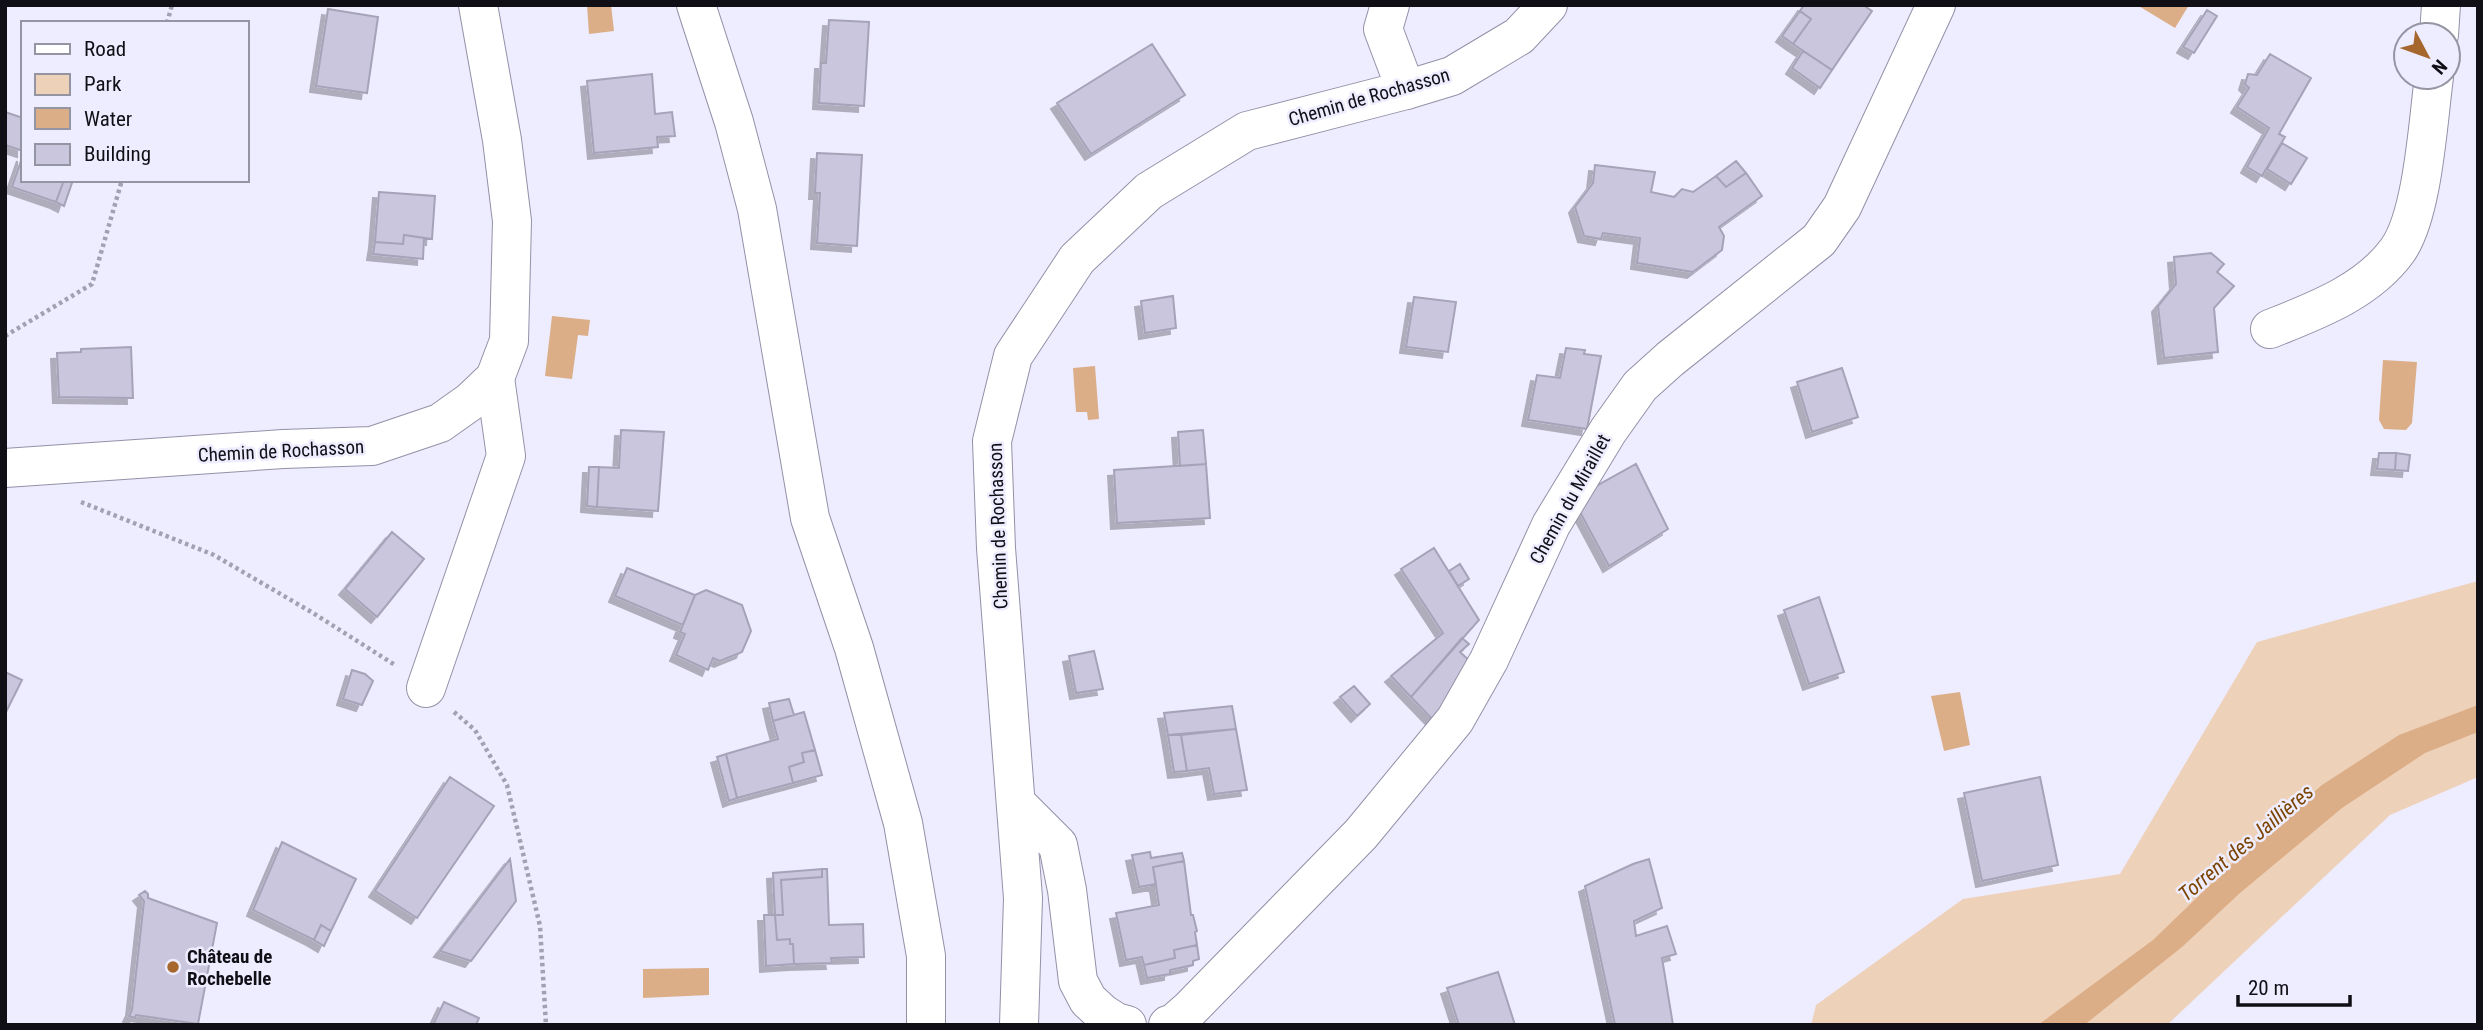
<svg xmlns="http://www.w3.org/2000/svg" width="2483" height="1030" viewBox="0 0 2483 1030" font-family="'Roboto Condensed',sans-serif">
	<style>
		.green { fill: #eed1b9 }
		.water { fill: #dbae88 }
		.building { fill: #c9c6dd; stroke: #a6a3b9; stroke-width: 2; filter: url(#shadow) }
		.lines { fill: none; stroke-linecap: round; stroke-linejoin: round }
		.minor-casing { stroke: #9491a7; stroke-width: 40 }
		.tertiary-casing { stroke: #9491a7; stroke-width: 40 }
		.path { stroke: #a2a1b0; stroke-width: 4.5; stroke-dasharray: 3.5 3.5; stroke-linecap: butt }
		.minor { stroke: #fff; stroke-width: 38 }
		.tertiary { stroke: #fff; stroke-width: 38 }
		.poi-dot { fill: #a5672d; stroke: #eeecff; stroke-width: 2.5 }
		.labels { text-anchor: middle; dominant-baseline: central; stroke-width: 5; stroke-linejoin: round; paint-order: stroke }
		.street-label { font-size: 19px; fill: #100f16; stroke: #eeecff }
		.poi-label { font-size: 19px; font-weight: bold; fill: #100f16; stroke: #eeecff; text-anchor: start }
		.water-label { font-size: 21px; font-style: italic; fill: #7c4400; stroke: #eeecff }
	</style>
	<defs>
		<filter id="shadow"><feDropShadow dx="-6" dy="6" stdDeviation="0" flood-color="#0004"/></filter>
	</defs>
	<rect width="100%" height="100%" fill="#eeecff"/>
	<!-- green -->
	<path class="green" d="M2478,581V777L2390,815L2167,1025H1811L1816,1005L1963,899L2120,874L2257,642Z"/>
	<!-- water -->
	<path class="water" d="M587,5H611L614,31L589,34Z
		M2137,5H2189L2175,28Z
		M552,316L590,320L588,336L578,335L572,379L545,376Z
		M2383,360L2417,362L2412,423L2406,430L2384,429L2379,420Z
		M1095,366L1099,419L1088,420L1087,412H1076L1073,368Z
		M1960,692L1970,745L1944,751L1931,696Z
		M2478,705V732L2425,753L2342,808L2240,893L2182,947L2088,1022L2084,1025H2038L2153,940L2241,855L2322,785L2399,735Z
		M709,968V995L643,998V969Z"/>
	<!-- building -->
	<path class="building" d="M1804,5H1863L1872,11L1832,70L1793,44L1811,19L1800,11Z
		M328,9L378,17L367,93L316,86Z
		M2207,10L2217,16L2194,53L2183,47Z
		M1800,11L1811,19L1793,44L1782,36Z
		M829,20L869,22L864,106L819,103L821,63H826Z
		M1152,44L1185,95L1091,154L1057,103Z
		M1803,51L1832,70L1820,88L1792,68Z
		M2270,54L2311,78L2279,134L2285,137L2262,176L2247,167L2269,128L2237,107L2249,88L2245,84L2248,74L2257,75Z
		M652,74L655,114L672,112L675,136L657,137L658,147L594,153L587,81Z
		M5,112L23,118V151L5,145Z
		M2282,143L2307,158L2291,184L2267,169Z
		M817,153L862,155L857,246L817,243L820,193H815Z
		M23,155V180H64L56,202L12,187Z
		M1736,161L1746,173L1726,187L1716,176Z
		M1595,165L1655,172L1651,192L1674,197L1682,189L1693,192L1716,176L1726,187L1746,173L1762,196L1719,227L1724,236L1722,250L1693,272L1637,263L1640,238L1603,233L1601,239L1584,236L1575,207L1593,183Z
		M64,180H73L64,206L56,202Z
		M379,192L435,196L432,239L404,235L403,244L375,242Z
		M404,235L424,238L423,259L373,254L375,242L403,244Z
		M2211,253L2224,264L2217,272L2234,286L2214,308L2218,352L2164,358L2158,306L2176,284L2174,257Z
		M1173,296L1176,328L1145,333L1141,301Z
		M1414,297L1456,302L1448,352L1406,347Z
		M131,347L133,398L59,397L57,353L81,352V349Z
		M1566,348L1585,350L1584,354L1601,356L1587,429L1528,420L1537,375L1560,378Z
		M1842,368L1858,417L1812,432L1797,382Z
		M621,430L664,432L658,511L597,507L599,467L619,468Z
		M1203,430L1206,464L1180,466L1178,432Z
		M2379,453H2396L2395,470L2377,469Z
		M2396,453L2410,455L2408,471L2395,470Z
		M1206,464L1210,518L1117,523L1114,470Z
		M1636,464L1668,529L1609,566L1573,499Z
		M589,467H599L597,507L587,506Z
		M392,532L424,559L377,617L345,589Z
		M1434,548L1479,620L1411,697L1391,676L1443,633L1401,569Z
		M1460,564L1469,579L1458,586L1449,571Z
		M627,568L695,595L683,625L615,596Z
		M706,590L742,605L751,631L742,652L720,661L713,658L708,670L676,655L685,634L680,632L695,595Z
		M1819,597L1844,672L1809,684L1784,610Z
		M1462,638L1469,644L1460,652L1472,663L1434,721L1411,697Z
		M1094,651L1103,689L1076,693L1069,656Z
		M352,670L365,674L373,681L362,705L343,699Z
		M5,672L22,680L5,714Z
		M1354,686L1370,704L1357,716L1340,697Z
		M789,699L794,715L773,721L769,703Z
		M1232,706L1236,729L1168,735L1164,713Z
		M804,712L815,750L802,753L804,762L789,767L793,783L737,798L726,754L778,739L773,721Z
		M1236,729L1247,790L1214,794L1209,768L1187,771L1181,735Z
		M1168,735H1181L1187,771L1174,772Z
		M815,750L822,775L793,783L789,767L804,762L802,753Z
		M726,754L737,798L729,801L717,757Z
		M450,777L494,806L417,918L375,891Z
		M2040,777L2058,865L1982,881L1964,793Z
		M282,842L356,879L331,931L321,925L314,940L253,910Z
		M1150,852L1151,858L1182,853L1184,861L1153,867L1156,884L1139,887L1132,855Z
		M510,859L516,901L471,961L440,951Z
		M1649,859L1662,908L1634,921L1636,936L1667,926L1676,954L1662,958L1673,1025H1615L1585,886L1633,864Z
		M1184,861L1191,915H1193L1197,931L1195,932L1197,945L1174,950L1175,958L1144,965L1142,957L1126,960L1116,913L1159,905L1153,867Z
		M822,869V877L781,880L783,915H775L773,873Z
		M822,869H827L829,925L863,924L864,957L831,958L832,963L794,964L793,944H790V939L777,940L775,915H783L781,880L822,877Z
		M145,891L148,894V898L217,923L198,1024L136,1015L135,1018L129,1016L132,1010L144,901L139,895Z
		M764,915H775L777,940L790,939V944H793L794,964L766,966Z
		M321,925L331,931L324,946L314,940Z
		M1197,945L1199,959L1193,961V965L1170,970V974L1147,978L1144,965L1175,958L1174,950Z
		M1498,972L1515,1025H1459L1447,988Z
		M444,1002L479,1018L476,1025H433Z"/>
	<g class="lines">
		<defs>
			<path id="minor" d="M1390,5L1383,29L1406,90
				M2439,35L2441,5
				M2270,329C2315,311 2367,292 2397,251C2423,216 2428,121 2434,77
				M426,688L506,456L495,378
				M1016,803L1058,845L1067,890L1078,981L1088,1000L1102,1013L1116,1022L1127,1025
				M1168,1025L1174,1023L1190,1009L1361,834L1455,720L1489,660L1551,525L1608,431L1640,386L1670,359L1819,240L1842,207L1936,5"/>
			<path id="tertiary" d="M696,5L734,122L757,209L810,518L854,648L903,823L926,956V1025
				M5,468L283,449L372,446L440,423L471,401L495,378L509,341L512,221L502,140L478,5
				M1019,1025L1023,898L996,548L992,441L1013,356L1077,259L1149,191L1247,131L1406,90L1452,76L1519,36L1548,5"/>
		</defs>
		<!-- minor casing -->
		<use href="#minor" class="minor-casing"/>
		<!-- tertiary casing -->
		<use href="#tertiary" class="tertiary-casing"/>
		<!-- path -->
		<path class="path" d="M167,23L172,5
			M5,336L92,284L122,180
			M81,502L214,555L313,613L395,665
			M454,712L475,730L507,785L540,926L546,1025"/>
		<!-- minor -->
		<use href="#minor" class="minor"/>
		<!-- tertiary -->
		<use href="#tertiary" class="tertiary"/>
	</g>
	<!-- markers -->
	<circle class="poi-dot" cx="173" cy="967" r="7"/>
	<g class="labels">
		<!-- street labels -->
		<g class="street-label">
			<text transform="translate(1369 97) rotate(-16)">Chemin de Rochasson</text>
			<text transform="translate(281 451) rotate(-3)">Chemin de Rochasson</text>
			<text transform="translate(1570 499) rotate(-61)">Chemin du Miraillet</text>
			<text transform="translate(998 526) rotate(-92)">Chemin de Rochasson</text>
		</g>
		<!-- poi labels -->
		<g class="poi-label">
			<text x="187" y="956">Château de<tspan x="187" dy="22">Rochebelle</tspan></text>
		</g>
		<!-- water labels -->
		<g class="water-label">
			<text transform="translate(2246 843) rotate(-40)">Torrent des Jaillières</text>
		</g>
	</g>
	<!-- border -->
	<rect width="2483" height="1030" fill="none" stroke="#100f16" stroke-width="14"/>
	<!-- legend -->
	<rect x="21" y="21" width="228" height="161" fill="#eeecff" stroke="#9594a2" stroke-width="2"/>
	<rect x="35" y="44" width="35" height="10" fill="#ffffff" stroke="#9594a2" stroke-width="2"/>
	<text x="84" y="56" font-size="21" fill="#100f16">Road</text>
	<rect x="35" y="74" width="35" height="21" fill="#eed1b9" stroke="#9594a2" stroke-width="2"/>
	<text x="84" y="91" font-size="21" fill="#100f16">Park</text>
	<rect x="35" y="108" width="35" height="21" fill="#dbae88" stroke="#9594a2" stroke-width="2"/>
	<text x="84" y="126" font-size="21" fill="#100f16">Water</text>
	<rect x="35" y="144" width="35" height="21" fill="#c9c6dd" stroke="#9594a2" stroke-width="2"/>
	<text x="84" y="161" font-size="21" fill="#100f16">Building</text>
	<!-- north arrow -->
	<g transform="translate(2427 56) rotate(131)"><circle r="33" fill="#eeecff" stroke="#9594a2" stroke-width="2"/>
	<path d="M0-5L12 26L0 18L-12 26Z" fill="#a5672d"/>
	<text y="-10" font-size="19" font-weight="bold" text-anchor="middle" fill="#100f16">N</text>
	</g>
	<!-- scale -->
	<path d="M2238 995v10h112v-10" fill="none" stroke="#100f16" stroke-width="3.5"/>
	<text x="2248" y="995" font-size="21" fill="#100f16" stroke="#eeecff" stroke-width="5" paint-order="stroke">20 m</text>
</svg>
